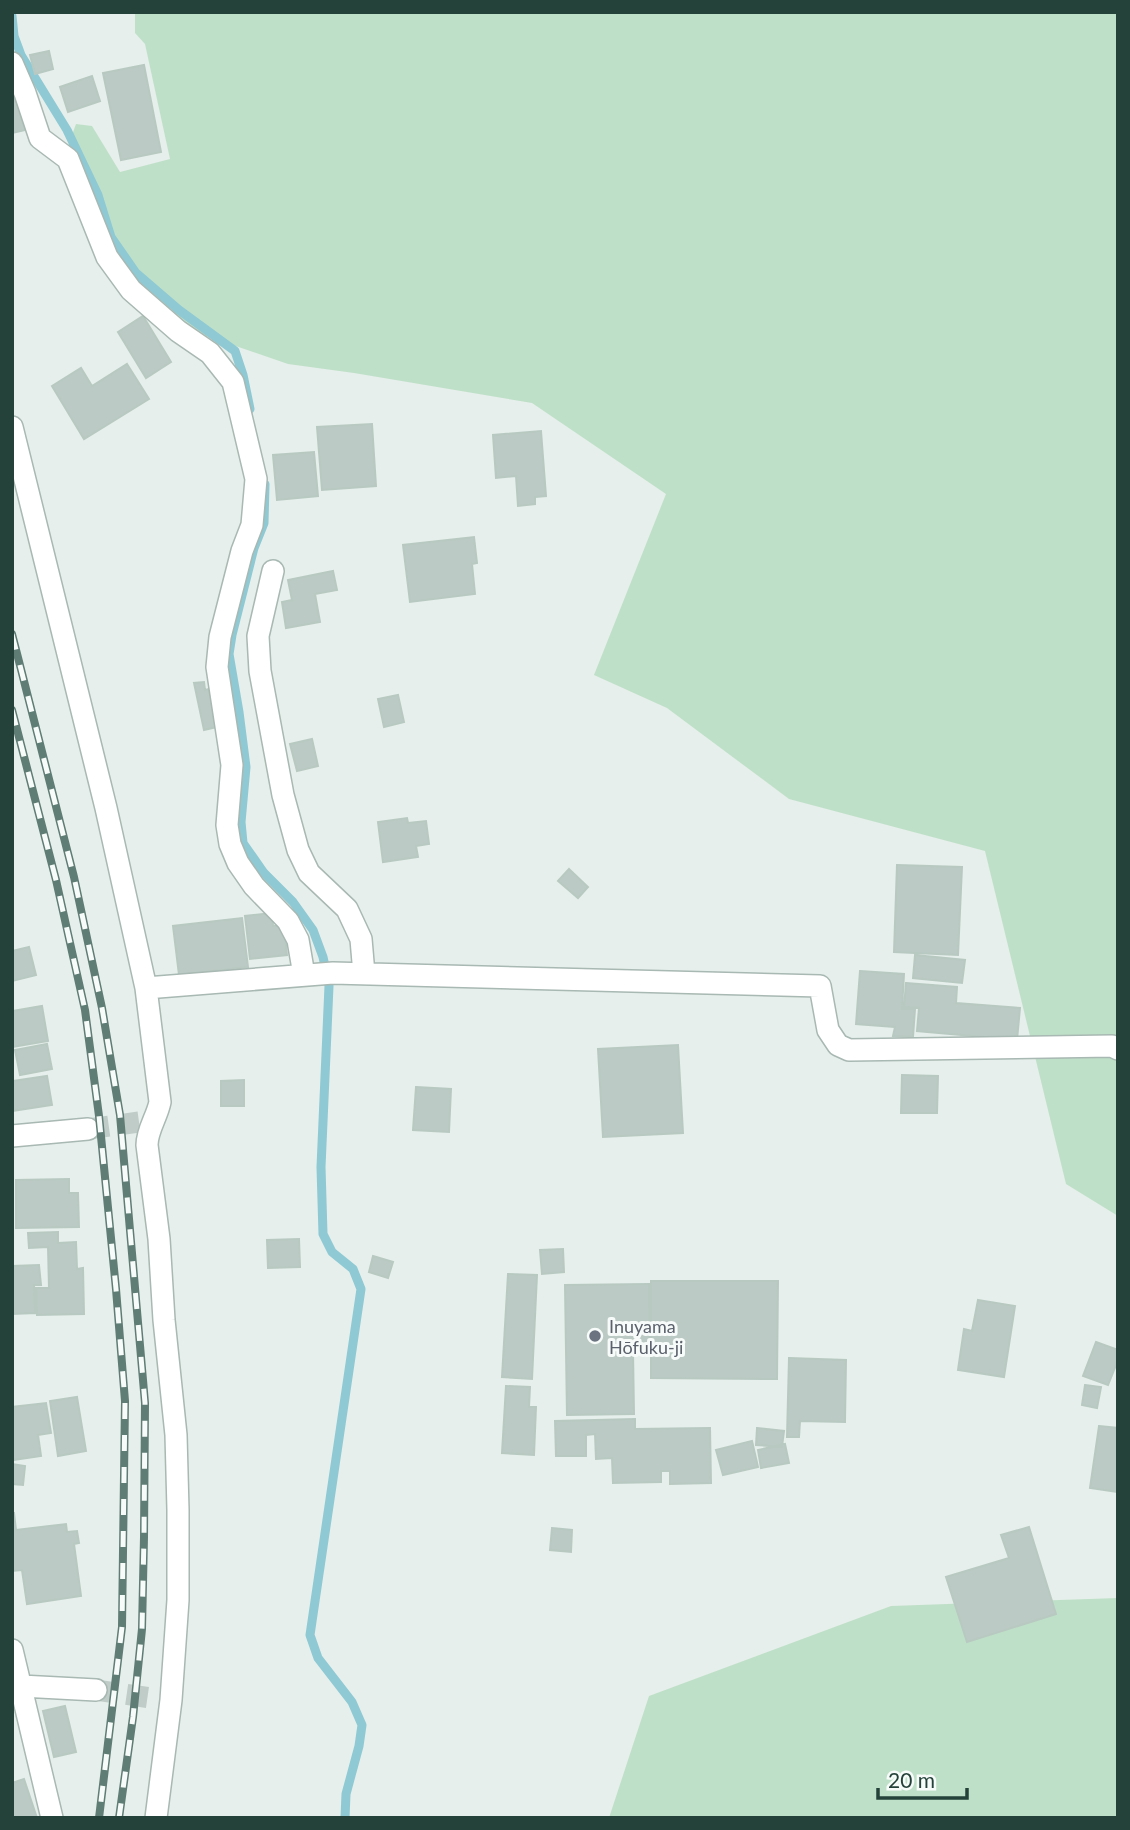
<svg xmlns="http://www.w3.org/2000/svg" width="1130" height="1830" viewBox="0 0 1130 1830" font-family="Lato,sans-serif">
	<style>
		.green { fill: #bfe0c8 }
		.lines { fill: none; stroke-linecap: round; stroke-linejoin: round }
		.stream { stroke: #8ec9d4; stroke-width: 9 }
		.building { fill: #bbcac4; stroke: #b8c9c2; stroke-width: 2 }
		.street-tunnel { stroke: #bfccc8; stroke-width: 21; stroke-dasharray: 21 10; stroke-linecap: butt }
		.street-casing { stroke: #a8b8b2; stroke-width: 24 }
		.street { stroke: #fff; stroke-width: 21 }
		.rail-casing { stroke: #5f7d75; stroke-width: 8 }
		.rail { stroke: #f7fbf9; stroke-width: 5; stroke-dasharray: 16; stroke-linecap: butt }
		.worship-dot { fill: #6b7280; stroke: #f7fbf9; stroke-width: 2.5 }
		.labels { text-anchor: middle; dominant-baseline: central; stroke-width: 6; stroke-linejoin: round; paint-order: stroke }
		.worship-label { font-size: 18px; fill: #5b616d; stroke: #f7fbf9; text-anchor: start }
	</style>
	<rect width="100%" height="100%" fill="#e6efeb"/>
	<!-- green -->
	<path class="green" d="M135,12H1118V1216L1066,1184L985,851L789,799L667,708L594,675L666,494L532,403L354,373L288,364L195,332L148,296L118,262L68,146L76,124L92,126L120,172L170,159L145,44L135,33Z
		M1118,1598V1818H609L649,1696L891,1606Z"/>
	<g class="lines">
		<!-- stream -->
		<path class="stream" d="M12,16L14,36L21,55L67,130L98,195L111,237L136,273L179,310L235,351L243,375L250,409
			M265,484L264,523L254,548L232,635L229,654L239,712L246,767L241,822L243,843L264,873L293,902L313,930L323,957L329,986L321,1167L323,1234L332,1252L353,1269L361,1289L310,1635L318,1658L352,1702L362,1725L359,1746L346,1794L345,1818"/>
	</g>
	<!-- building -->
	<path class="building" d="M49,51L53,69L35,74L30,55Z
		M144,65L161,152L121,160L103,73Z
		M92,76L100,101L68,112L60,87Z
		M12,89L25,130L12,133Z
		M143,316L171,362L146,378L118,332Z
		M127,364L149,399L84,439L52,386L81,368L92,386Z
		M372,424L376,486L322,490L317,427Z
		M541,431L546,496L535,497V504L518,506L516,476L496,478L493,435Z
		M314,452L318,496L277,500L273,455Z
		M474,537L477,563L472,564L475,594L410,602L403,545Z
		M333,571L337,590L315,594L320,622L286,628L282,602L292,600L288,580Z
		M204,682L205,690L209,689L217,727L204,730L194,683Z
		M398,695L404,722L384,727L378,699Z
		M312,739L318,766L297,771L290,744Z
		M407,818L408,823L426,821L429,844L416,846L418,857L383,862L378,822Z
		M897,865L962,867L958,955L894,952Z
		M569,869L588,887L578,898L558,881Z
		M272,913L273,926L284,925L287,955L250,959L245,916Z
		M242,918L248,967L179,975L173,926Z
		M29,947L36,975L12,981V951Z
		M915,955L965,960L962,983L913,978Z
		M860,971L904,974L902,1009H915L913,1037L893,1036L895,1027L856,1024Z
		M906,983L957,987L956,1003L1020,1008L1017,1040L917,1031L919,1008L904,1007Z
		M42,1006L48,1041L12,1047V1011Z
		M47,1044L52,1069L20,1075L15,1050Z
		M678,1045L683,1133L603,1137L598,1049Z
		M902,1075L938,1076L937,1113H901Z
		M47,1076L52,1105L12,1111V1081Z
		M244,1080V1106H221V1081Z
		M416,1087L451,1089L449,1132L413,1130Z
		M69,1179V1193H78L79,1227L16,1228V1180Z
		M58,1232V1243L76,1242L77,1269L83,1268L84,1314L37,1315L36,1288H49L48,1247L29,1248L28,1233Z
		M299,1239L300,1267L268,1268L267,1240Z
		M563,1249L564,1272L542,1274L540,1250Z
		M373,1256L393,1262L388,1278L369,1272Z
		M39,1265L41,1285H34L35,1313L12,1314V1266Z
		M508,1274L537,1275L532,1379L502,1377Z
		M651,1281H778L777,1379L651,1378Z
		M649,1284L650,1351H633L634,1414L567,1415L565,1285Z
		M978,1300L1015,1306L1004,1377L958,1370L964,1329L972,1331Z
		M1096,1342L1118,1350V1360L1108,1385L1083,1376Z
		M789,1358L846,1360L845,1422L800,1421L799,1437H787Z
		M1085,1385L1101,1387L1097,1408L1082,1405Z
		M506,1386L530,1387L529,1407H536L534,1455L502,1453Z
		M77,1397L86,1451L58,1456L50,1401Z
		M46,1403L51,1433L38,1435L41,1456L13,1460L12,1407Z
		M635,1419V1429L710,1428L711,1483L670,1484V1471H661V1482L613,1483L612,1458L596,1459L595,1434L586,1435V1456H556L555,1421Z
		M1099,1426L1118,1428V1492L1090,1488Z
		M757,1428L784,1431L782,1447L756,1445Z
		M752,1441L758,1467L723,1475L716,1450Z
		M785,1444L789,1463L761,1468L758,1450Z
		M12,1464L25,1466L23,1485L12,1484Z
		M12,1513H14L16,1530L66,1524L67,1532L77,1531L79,1543L74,1544L81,1596L27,1604L22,1570L12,1571Z
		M1029,1527L1056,1614L967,1642L946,1577L1009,1558L1001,1535Z
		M552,1528L572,1530L571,1552L550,1550Z
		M65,1706L76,1752L54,1757L43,1711Z
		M24,1779L37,1818H12V1783Z"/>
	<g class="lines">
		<!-- street-tunnel -->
		<path class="street-tunnel" d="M88,1129L139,1122
			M96,1690L151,1698"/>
		<defs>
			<path id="street" d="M12,63L25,93L40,138L68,159L107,257L131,290L178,331L210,353L233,382L256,479L252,525L242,551L220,637L217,667L232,765L227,825L230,844L238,863L254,886L288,921L298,940L304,975
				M12,427L106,808L146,988L160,1102C157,1117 147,1130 147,1145L159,1239L164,1320L176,1435L178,1510V1600L171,1700L156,1818
				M273,571L258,636L260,671L283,795L298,850L309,873L347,909L361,939L364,974
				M146,988L333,973L820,986L828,1030L838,1045L849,1050L1112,1046L1118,1049
				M12,1136L88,1129
				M12,1650L52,1818
				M21,1686L96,1690"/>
		</defs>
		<!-- street casing -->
		<use href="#street" class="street-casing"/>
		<!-- street -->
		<use href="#street" class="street"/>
		<defs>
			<path id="rail" d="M12,634L74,877L102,1008L120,1115L145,1403L144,1537L142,1629L133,1717L119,1818
				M12,710L56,880L85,1010L99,1116L116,1289L125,1401L122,1627L99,1818"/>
		</defs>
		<!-- rail casing -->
		<use href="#rail" class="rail-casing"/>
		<!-- rail -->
		<use href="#rail" class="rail"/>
	</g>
	<!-- markers -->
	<circle class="worship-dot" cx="595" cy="1336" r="7"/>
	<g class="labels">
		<!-- worship labels -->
		<g class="worship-label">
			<text x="609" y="1326">Inuyama<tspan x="609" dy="21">Hōfuku-ji</tspan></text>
		</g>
	</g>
	<!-- border -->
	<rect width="1130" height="1830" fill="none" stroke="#24423a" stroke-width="28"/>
	<!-- scale -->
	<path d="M878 1788v10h89v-10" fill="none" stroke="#24423a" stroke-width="3.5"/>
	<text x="888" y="1788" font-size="21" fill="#24423a" stroke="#f7fbf9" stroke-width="5" paint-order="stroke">20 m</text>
</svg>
